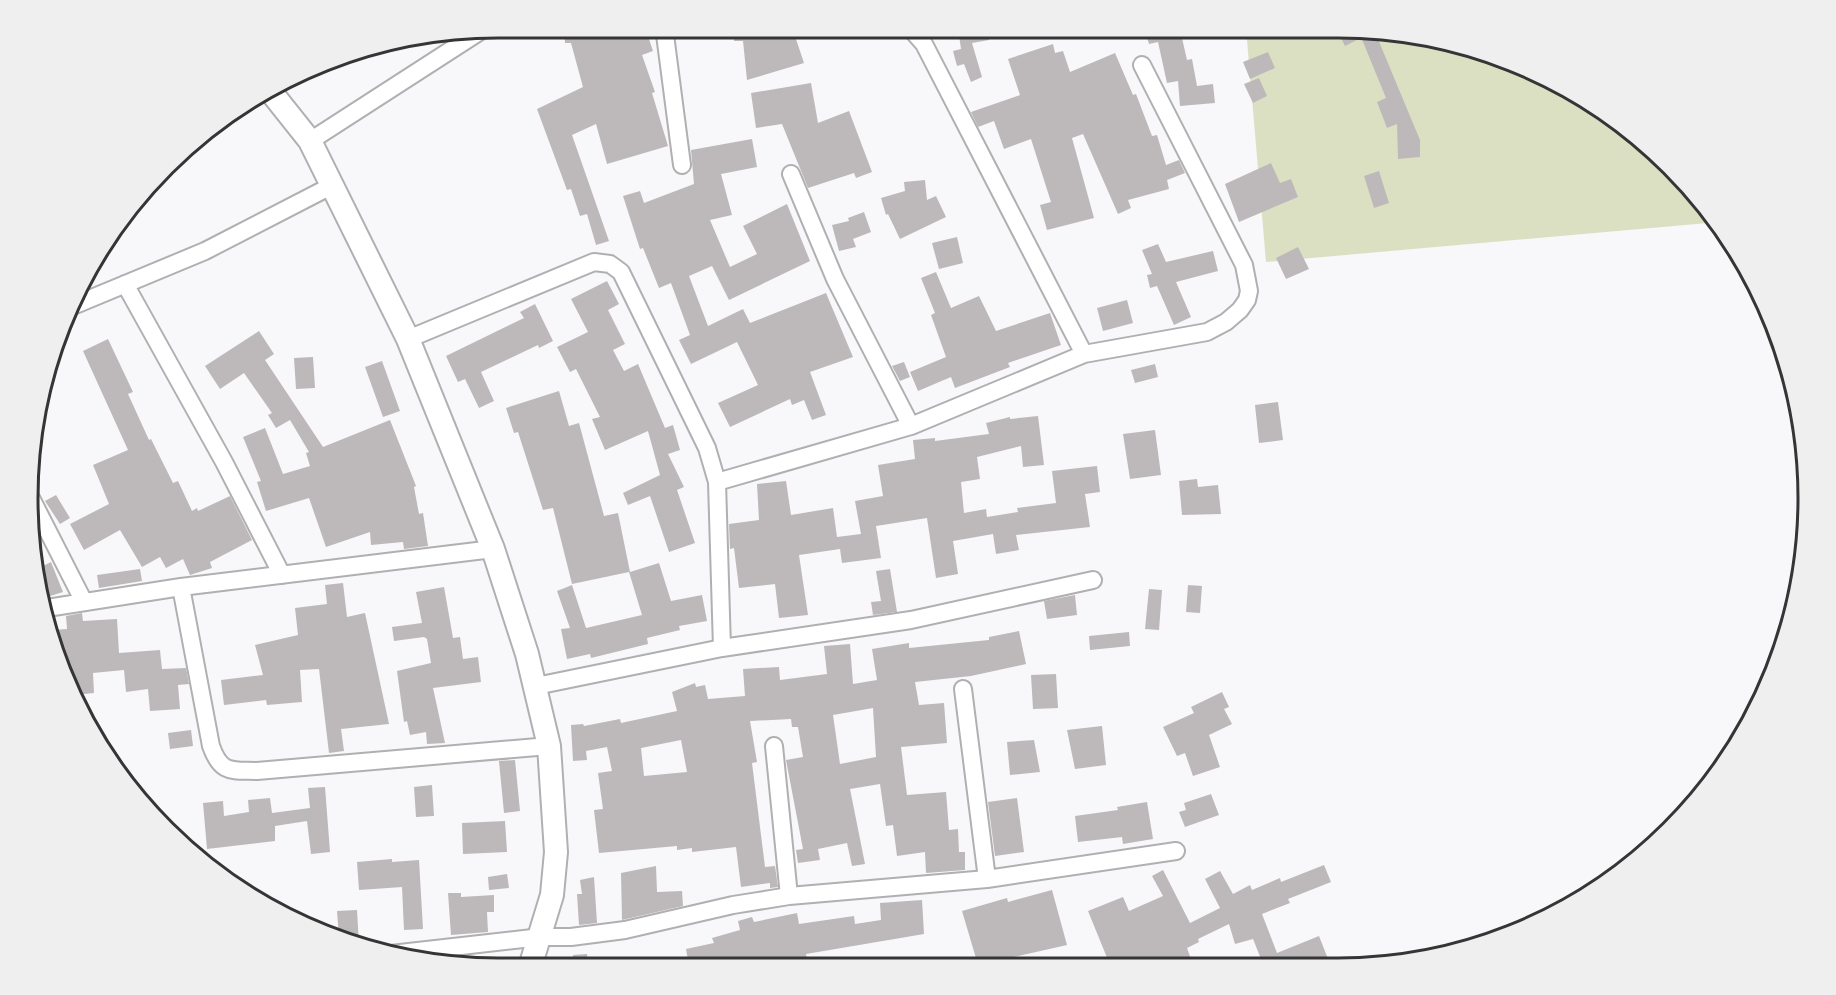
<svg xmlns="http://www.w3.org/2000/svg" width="1836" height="995" viewBox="0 0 1836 995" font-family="'PT Sans',sans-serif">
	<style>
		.green { fill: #dce0c3 }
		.building { fill: #bdb9ba; fill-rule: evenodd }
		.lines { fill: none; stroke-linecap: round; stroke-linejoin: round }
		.street-casing { stroke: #b0afb2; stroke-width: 20 }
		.secondary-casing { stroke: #b0afb2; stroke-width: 26 }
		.street { stroke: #fff; stroke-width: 16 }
		.secondary { stroke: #fff; stroke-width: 22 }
		.rim { fill: none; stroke: #353536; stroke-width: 3 }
	</style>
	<rect width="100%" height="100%" fill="#f8f7fa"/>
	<!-- green -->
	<path class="green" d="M1246,28H1369L1461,43L1573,90L1648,144L1712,211L1719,222L1266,262Z"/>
	<!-- building -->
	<path class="building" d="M564,27H645L653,51L642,55L655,92L652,93L668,146L607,164L596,124L572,135L609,241L596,245L587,214L580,216L571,189L567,190L537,109L583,87L571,43H565Z
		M734,27H792L804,63L747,80L743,41H734Z
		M958,28H987L989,40L972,43L982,77L971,82L964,64L957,66L953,51L961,49Z
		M1144,28H1175L1178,38H1182L1187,60L1192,59L1197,86L1213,84L1215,103L1180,106L1178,81L1167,83L1158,42L1149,44Z
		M1336,28H1354L1359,39L1345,46Z
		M1375,32L1420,140V157L1398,159L1397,124L1387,128L1377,102L1386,98L1361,37Z
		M1053,44L1055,53L1063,51L1070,72L1115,53L1133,95L1136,94L1152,136L1157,135L1166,165L1179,160L1185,173L1167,180L1169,189L1128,200L1131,208L1118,214L1083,134L1072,138L1094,218L1047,230L1040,205L1051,202L1031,139L1004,149L994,121L978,127L971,112L1020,95L1008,59Z
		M1268,52L1275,68L1250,79L1243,62Z
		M1259,78L1267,96L1253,103L1244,84Z
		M811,83L818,123L849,111L872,172L856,178L854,173L808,188L782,124L756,128L751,93Z
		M752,139L757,167L721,174L732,215L710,220L730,267L757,254L743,226L787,204L810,261L729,300L712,266L689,276L708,326L743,309L750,323L826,293L853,357L810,372L826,415L812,420L804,400L792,405L790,399L730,427L718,403L758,385L737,342L691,364L679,340L690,335L671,283L659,288L643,248L640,249L623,196L640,191L644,203L694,184L691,150Z
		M1271,163L1280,183L1291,179L1298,197L1239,222L1225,184Z
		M1379,171L1389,203L1374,208L1364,176Z
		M925,180L927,200L936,196L946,217L900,239L888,214L886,215L881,198L905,191L904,182Z
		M864,212L871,232L853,239L856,247L839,251L832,225L849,221L848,218Z
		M957,237L963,263L939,269L932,243Z
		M1158,244L1166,262L1213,251L1218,271L1176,282L1191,317L1174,325L1157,286L1150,288L1147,275L1152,274L1142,250Z
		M1298,247L1309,269L1286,279L1276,258Z
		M936,272L951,308L979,296L996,331L1050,313L1061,345L1008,363L1010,367L955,388L951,377L918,391L910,372L946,357L931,315L935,313L921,278Z
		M607,281L619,304L608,310L625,344L613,350L624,371L638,364L665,428L673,425L680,450L668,454L684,487L677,490L695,543L669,552L650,496L628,505L623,493L660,475L648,431L605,450L592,419L600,417L576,369L570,372L557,347L588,332L571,299Z
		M1127,300L1133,323L1103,331L1097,308Z
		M535,304L553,341L539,348L538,345L481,372L494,401L479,408L465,379L458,382L446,356L524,318L520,312Z
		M259,331L274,354L265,360L323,447L390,420L416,486L414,487L419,514L423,513L428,546L404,549L403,542L371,545L370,532L326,547L309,498L266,511L257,482L261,481L243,437L265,428L283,474L310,466L306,453L309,452L290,420L276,428L268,415L272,413L244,373L220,389L205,366Z
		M108,339L133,392L128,394L149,440L151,439L173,483L178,481L192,511L197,508L198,511L230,496L252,540L210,562L212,568L190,575L183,559L166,568L160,557L142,567L120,530L84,550L70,524L109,504L93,465L128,450L83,351Z
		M313,357L315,388L296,389L294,358Z
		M382,361L400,411L383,417L365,367Z
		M904,362L910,377L900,381L892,366Z
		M1155,364L1158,377L1135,383L1131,370Z
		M559,391L569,426L579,423L604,516L618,513L630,572L659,563L671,601L702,595L707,621L679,626L680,630L647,638L648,644L591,658L590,654L567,659L561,629L570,628L557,591L572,585L586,628L642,615L629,572L572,584L553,508L543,510L518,432L514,433L506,408Z
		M1278,402L1283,440L1259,443L1255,405Z
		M1038,416L1044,465L1023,467L1021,446L977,457L980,479L961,482L964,513L986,509L987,517L1018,512L1017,508L1056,503L1052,471L1097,466L1100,492L1085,494L1090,527L1016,535L1019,550L996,554L993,534L953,541L958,574L936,578L927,518L876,526L881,558L842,563L840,549L799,555L808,615L779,618L775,584L739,588L734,548L730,549L729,524L759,520L757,484L786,481L791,515L833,508L837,537L861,534L855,501L883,496L878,465L915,459L913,440L935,438V441L989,434L986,423L1010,417V419Z
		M1155,430L1161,475L1130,479L1123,434Z
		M1197,479L1198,487L1218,485L1221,514L1182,515L1179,481Z
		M56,495L70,518L60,524L45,501Z
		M51,562L63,592L44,598L37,569Z
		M140,569L142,581L99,588L97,575Z
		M890,569L897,612L873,615L871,602L881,601L876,571Z
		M343,583L347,617L365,613L389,724L341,729L344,751L329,753L319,669L300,670L302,702L267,705L266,700L224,705L221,680L263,675L255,645L298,635L295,608L327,604L325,585Z
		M1188,585L1202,586L1200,613L1186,612Z
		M444,587L453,638L460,637L463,659L478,657L481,682L433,688L445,743L427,744L426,732L410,735L407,721L404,722L397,671L431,663L427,639L424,637L394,641L392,627L422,623L416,592Z
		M1149,589L1162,590L1159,630L1145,629Z
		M1075,595L1077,615L1047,619L1044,601Z
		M82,613L83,621L117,619L119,653L160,650L162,669L186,668L189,684L178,685L180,709L150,711L148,689L126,692L124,670L93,673L94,693L74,695L63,678L52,630L67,629L66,616Z
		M1019,631L1026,664L971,676L915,682L919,705L944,703L947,743L901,747L907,795L946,792L949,830L958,829L959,852H965V870L926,873L925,852L897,856L893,825L886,826L880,784L850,789L865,864L852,866L847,843L818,849L820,860L798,863L796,850L803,849L786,760L803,757L798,727H792L791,719L750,721L757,762L752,763L765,867L775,866L778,887L770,888V883L741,887L736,847L692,852V848L677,850V846L599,853L594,810L603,809L598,773L612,771L607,747L586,751L587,760L573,761L571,725L583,724L584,726L620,719L621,723L677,711L672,692L695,683L696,687L705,685L708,699L745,696L743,669L779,667L780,680L827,674L824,646L850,644L853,684L877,680L872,649L909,643V648L989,640V637ZM873,708L876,757L840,764L833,715ZM681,740L687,772L644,776L641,748Z
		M1129,632L1130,646L1090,650L1089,636Z
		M1056,674L1058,708L1033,709L1031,675Z
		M1222,692L1229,707L1224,709L1232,724L1209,735L1220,767L1193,776L1185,753L1177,756L1163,727L1194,713L1191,707Z
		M1102,726L1106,765L1075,769L1067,730Z
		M191,730L193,746L170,749L168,733Z
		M1034,740L1040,772L1010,775L1007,742Z
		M515,760L520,811L504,813L499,761Z
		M432,785L434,816L416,817L414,787Z
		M325,787L330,852L311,854L307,821L275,826V841L207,849L203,803L223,801L224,816L249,812L248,800L270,798L272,813L310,808L308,788Z
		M1211,794L1219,815L1185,827L1179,812L1186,810L1184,803Z
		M1017,798L1024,852L995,856L988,802Z
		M1147,802L1153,839L1123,844L1122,837L1078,842L1075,816L1118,810L1117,807Z
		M505,821L507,852L463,854L462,823Z
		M392,859V862L419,860L423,929L404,930L402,887L359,890L357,862Z
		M1324,865L1331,882L1288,899L1290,903L1262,914L1277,953L1319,936L1330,964H1251L1261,959L1253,939L1235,944L1229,924L1198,939L1199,942L1187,948L1193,965H1157L1152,959L1138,965H1110L1088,911L1123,897L1129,911L1163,896L1152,876L1163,870L1190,923L1220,908L1205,879L1220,871L1233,894L1250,885L1252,890L1280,878L1281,882Z
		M656,866L657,892L682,891L683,906L622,920L621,873Z
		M507,874L509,888L489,890L488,877Z
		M594,877L597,923L579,925L577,894H582L580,880Z
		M1052,890L1067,945L978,965L962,911L1007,898L1008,902Z
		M448,893H461V897L494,895V912H487L488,932L451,935Z
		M922,900L924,934L806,954L808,966H720L718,961L689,966L686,949L714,943L712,938L740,930L738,921L752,917L754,922L797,913L799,924L854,916L855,924L881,920L880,903Z
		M357,910L359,945L339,937L337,911Z
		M587,954L588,967H574L573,955Z"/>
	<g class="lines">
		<defs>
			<path id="street" d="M664,27L682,165
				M909,27L924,44L1084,354
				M310,141L482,30
				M791,174L835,279L911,426
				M125,284L224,462L282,575
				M75,305L205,251L333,185
				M408,339L594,262L610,264L621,272L707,448L717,482L722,648
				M717,482L911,426L1084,354L1207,332L1226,322L1240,310L1247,300L1249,291L1244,265L1142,65
				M31,498L83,600
				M181,587L211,746C221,774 231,770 257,771L549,746
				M47,608L181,587L493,549
				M536,686L722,648L911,620L1093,580
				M963,689L987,879
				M774,746L789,896
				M391,954L541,937H571L625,930L733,905L789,896L987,879L1176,851"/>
			<path id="secondary" d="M271,92L310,141L408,339L493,549L527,654L549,746L556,852L552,895L530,967"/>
		</defs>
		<!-- street casing -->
		<use href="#street" class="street-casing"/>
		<!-- secondary casing -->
		<use href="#secondary" class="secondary-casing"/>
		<!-- street -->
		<use href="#street" class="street"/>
		<!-- secondary -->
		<use href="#secondary" class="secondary"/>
	</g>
	<!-- crop -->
	<path d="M0 0H1836V995H0ZM498 38H1338A460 460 0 0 1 1798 498V498A460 460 0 0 1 1338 958H498A460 460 0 0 1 38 498V498A460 460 0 0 1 498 38Z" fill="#efefef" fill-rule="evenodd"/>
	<path class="rim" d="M498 38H1338A460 460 0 0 1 1798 498V498A460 460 0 0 1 1338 958H498A460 460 0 0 1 38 498V498A460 460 0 0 1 498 38Z"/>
</svg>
